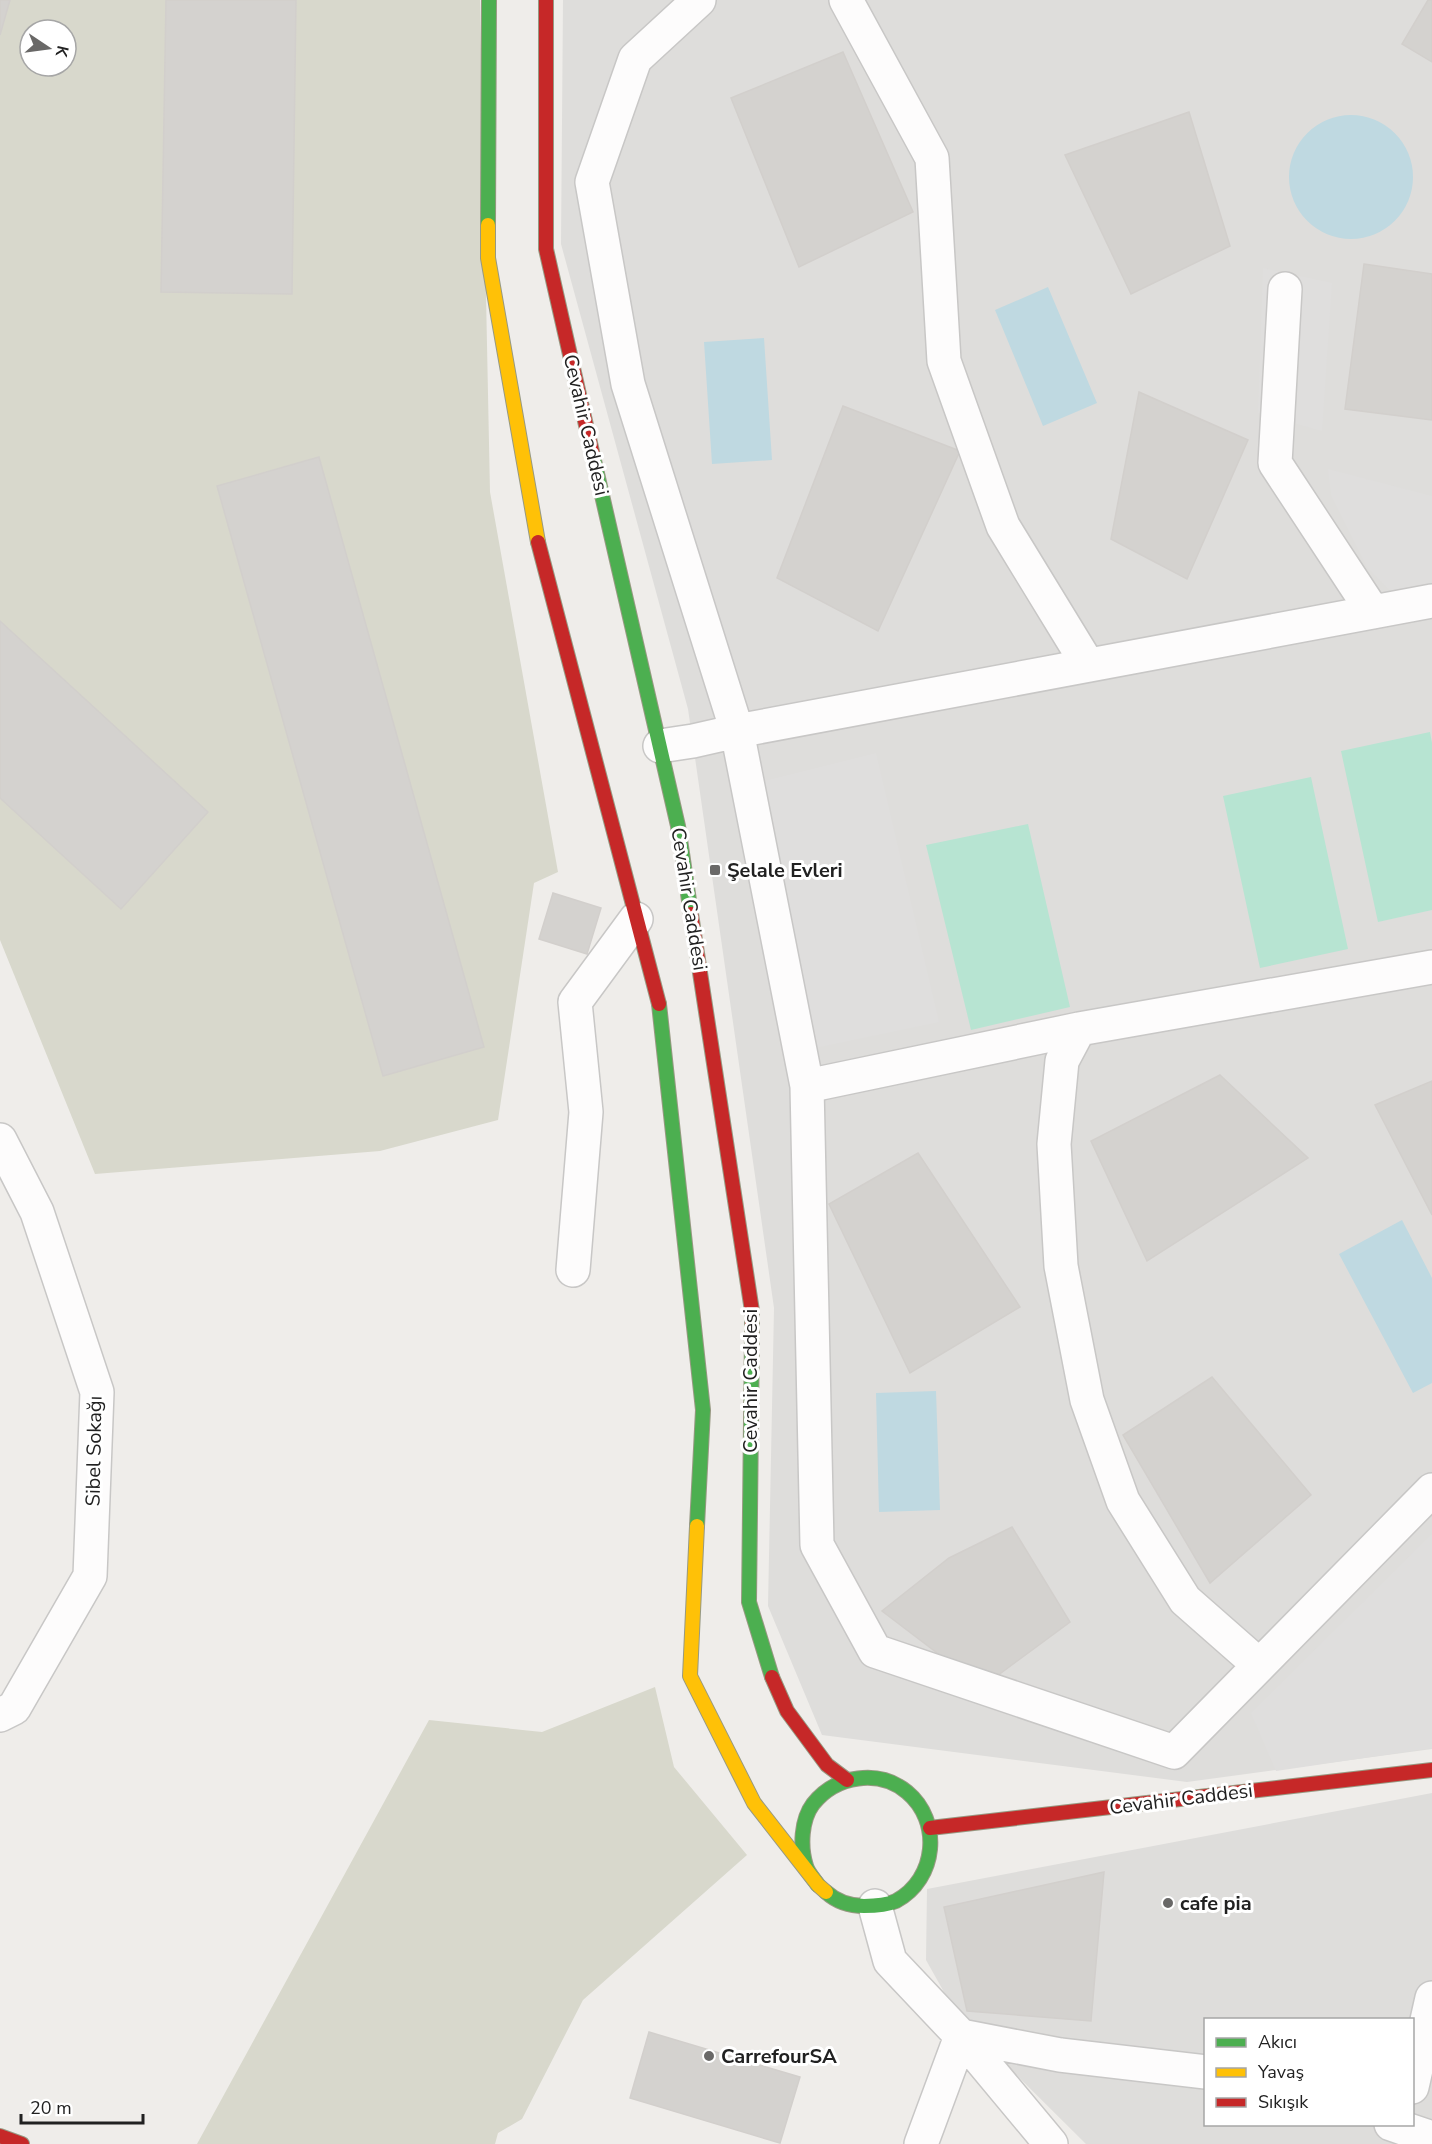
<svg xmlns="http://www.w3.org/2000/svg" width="1432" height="2144" viewBox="0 0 1432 2144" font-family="'Nunito Sans',sans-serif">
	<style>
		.residential { fill: #dedddb; fill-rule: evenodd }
		.construction { fill: #d8d8cc; fill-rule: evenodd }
		.pitch { fill: #b7e4d2 }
		.parking { fill: #dfdedd }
		.water { fill: #bfd9e1 }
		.building { fill: #d4d2cf; stroke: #d2cfcc; stroke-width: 1.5 }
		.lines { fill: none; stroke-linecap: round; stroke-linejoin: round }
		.street-casing { stroke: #c8c7c6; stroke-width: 36 }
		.fast-casing { stroke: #979982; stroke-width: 16 }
		.slow-casing { stroke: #979982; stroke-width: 16 }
		.jam-casing { stroke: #979982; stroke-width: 16 }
		.street { stroke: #fdfcfc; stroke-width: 33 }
		.fast { stroke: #4caf50; stroke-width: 14 }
		.slow { stroke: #ffc107; stroke-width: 14 }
		.jam { stroke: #c62828; stroke-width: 14 }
		.poi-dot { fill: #696867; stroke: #fff; stroke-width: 2 }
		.labels { text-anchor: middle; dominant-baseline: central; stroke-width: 6; stroke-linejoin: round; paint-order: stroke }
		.street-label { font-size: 20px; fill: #212121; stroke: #fff }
		.poi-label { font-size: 20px; font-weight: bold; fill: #212121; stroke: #fff; text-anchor: start }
	</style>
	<rect width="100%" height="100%" fill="#efedea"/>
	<!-- residential -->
	<path class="residential" d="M563,0H1432V1749L1187,1782L822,1735L768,1606L774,1308L688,709L561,244Z
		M1432,1793V2144H1086L958,2017L926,1960L927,1889ZM1206,2020H1412V2124H1206Z"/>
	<!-- construction -->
	<path class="construction" d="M0,0H480L490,492L558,872L534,883L498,1120L380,1151L95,1174L0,940ZM30,30H66V66H30Z
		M655,1687L674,1767L747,1855L583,2000L522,2119L498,2133L495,2144H197L429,1720L542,1732Z"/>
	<!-- pitch -->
	<path class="pitch" d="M1430,732L1432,743V910L1378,922L1341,751Z
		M1311,777L1348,949L1260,968L1223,796Z
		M1028,824L1070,1007L971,1030L926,845Z"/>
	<!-- parking -->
	<path class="parking" d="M1263,268L1332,283L1322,431L1258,413Z
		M1328,469L1432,496V587L1395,596L1367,567L1331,495Z
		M876,753L939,1022L810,1049L764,781Z
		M1432,1534V1748L1276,1771L1251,1713Z"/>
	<!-- water -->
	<path class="water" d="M1289 177a62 62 0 1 1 124 0a62 62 0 1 1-124 0Z
		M1048,287L1097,403L1043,426L995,310Z
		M764,338L772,460L712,464L704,342Z
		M1402,1220L1432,1278V1383L1413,1393L1339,1254Z
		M936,1391L940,1510L879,1512L876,1393Z"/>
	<!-- building -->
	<path class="building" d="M0,0H10L0,35Z
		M166,0H296L292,294L161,292Z
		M1428,0H1432V62L1402,44Z
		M843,52L913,212L799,267L731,98Z
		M1189,112L1230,246L1131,294L1065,155Z
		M1364,264L1432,274V420L1345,409Z
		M1139,392L1248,440L1187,579L1111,539Z
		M843,406L960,451L878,631L777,578Z
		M319,457L484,1047L383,1076L217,486Z
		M0,621L208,812L121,909L0,798Z
		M553,893L601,908L587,954L539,939Z
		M1220,1075L1308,1158L1147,1261L1091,1141Z
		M1432,1081V1215L1375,1105Z
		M918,1153L1020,1307L910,1373L829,1204Z
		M1212,1377L1311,1495L1210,1583L1123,1435Z
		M1012,1527L1070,1622L982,1687L882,1611L949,1558Z
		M1104,1872L1091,2021L967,2011L944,1907Z
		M649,2032L800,2077L780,2143L630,2098Z"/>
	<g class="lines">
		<defs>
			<path id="street" d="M699,0L635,59L592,182L628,384L737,731L807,1086L817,1545L875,1651L1174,1752L1432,1490
				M846,0L932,158L944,361L1003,526L1088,665
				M1285,289L1275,463L1373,612
				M660,746L693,741L737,731L1432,601
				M1079,1029L1062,1061L1054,1144L1061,1266L1087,1400L1123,1501L1185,1600L1259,1665
				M807,1086L1079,1029L1432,967
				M0,1140L37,1212L97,1392L90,1576L14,1708L0,1715
				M573,1270L586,1112L575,1002L636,919
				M875,1906L890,1961L961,2036L1051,2144
				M961,2036L1060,2055L1206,2072
				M1412,2087L1432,1998
				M1391,2124L1432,2138
				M921,2144L961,2036"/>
			<path id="fast" d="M488,225L489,0
				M593,456L678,826L691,914
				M659,1004L703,1410L697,1526
				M752,1331L749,1602L772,1677
				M818,1885C814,1879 808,1873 806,1866C800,1847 801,1820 813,1804C836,1775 879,1769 907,1792C942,1821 937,1879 896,1901C887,1905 874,1906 864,1906C850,1906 837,1902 826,1892"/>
			<path id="slow" d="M488,225V258L538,542
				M697,1526L690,1676L754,1803L818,1885L826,1892"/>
			<path id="jam" d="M546,0V249L593,456
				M538,542L659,1004
				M691,914L752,1311V1331
				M772,1677L787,1711L827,1765L847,1780
				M930,1828L1432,1770
				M0,2136L22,2144"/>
		</defs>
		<!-- street casing -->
		<use href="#street" class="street-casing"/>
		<!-- fast casing -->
		<use href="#fast" class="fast-casing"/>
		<!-- slow casing -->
		<use href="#slow" class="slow-casing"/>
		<!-- jam casing -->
		<use href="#jam" class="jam-casing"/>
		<!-- street -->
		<use href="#street" class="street"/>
		<!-- fast -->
		<use href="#fast" class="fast"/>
		<!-- slow -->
		<use href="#slow" class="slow"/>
		<!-- jam -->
		<use href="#jam" class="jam"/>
	</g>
	<!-- markers -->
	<g class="poi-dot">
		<rect x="709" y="864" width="12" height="12" rx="3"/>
		<circle cx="1168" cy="1903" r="6"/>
		<circle cx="709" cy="2056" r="6"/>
	</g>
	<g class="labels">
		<!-- street labels -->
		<g class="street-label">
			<text transform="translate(586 425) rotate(77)">Cevahir Caddesi</text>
			<text transform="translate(689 899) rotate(81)">Cevahir Caddesi</text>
			<text transform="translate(750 1381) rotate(-90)">Cevahir Caddesi</text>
			<text transform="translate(94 1451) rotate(-89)">Sibel Sokağı</text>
			<text transform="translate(1181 1799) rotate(-7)">Cevahir Caddesi</text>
		</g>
		<!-- poi labels -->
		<g class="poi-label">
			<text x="727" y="870">Şelale Evleri</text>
			<text x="1180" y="1903">cafe pia</text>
			<text x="721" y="2056">CarrefourSA</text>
		</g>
	</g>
	<!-- legend -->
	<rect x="1204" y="2018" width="210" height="108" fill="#ffffff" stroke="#a6a6a6" stroke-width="1.5"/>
	<rect x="1216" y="2038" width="30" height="9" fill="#4caf50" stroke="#a6a6a6" stroke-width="1.5"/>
	<text x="1258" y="2048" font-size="18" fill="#212121">Akıcı</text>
	<rect x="1216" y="2068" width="30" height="9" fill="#ffc107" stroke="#a6a6a6" stroke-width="1.5"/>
	<text x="1258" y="2078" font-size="18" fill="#212121">Yavaş</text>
	<rect x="1216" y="2098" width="30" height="9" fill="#c62828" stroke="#a6a6a6" stroke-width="1.5"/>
	<text x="1258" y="2108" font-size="18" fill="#212121">Sıkışık</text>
	<!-- north arrow -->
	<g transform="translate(48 48) rotate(103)"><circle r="28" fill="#ffffff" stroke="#a6a6a6" stroke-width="1.5"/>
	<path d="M0-4.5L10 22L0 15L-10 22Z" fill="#696867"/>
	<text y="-9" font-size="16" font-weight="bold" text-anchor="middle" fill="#212121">K</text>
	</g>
	<!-- scale -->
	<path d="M21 2114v9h122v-9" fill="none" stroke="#212121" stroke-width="3"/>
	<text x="30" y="2114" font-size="18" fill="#212121" stroke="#ffffff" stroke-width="4.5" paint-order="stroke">20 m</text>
</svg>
